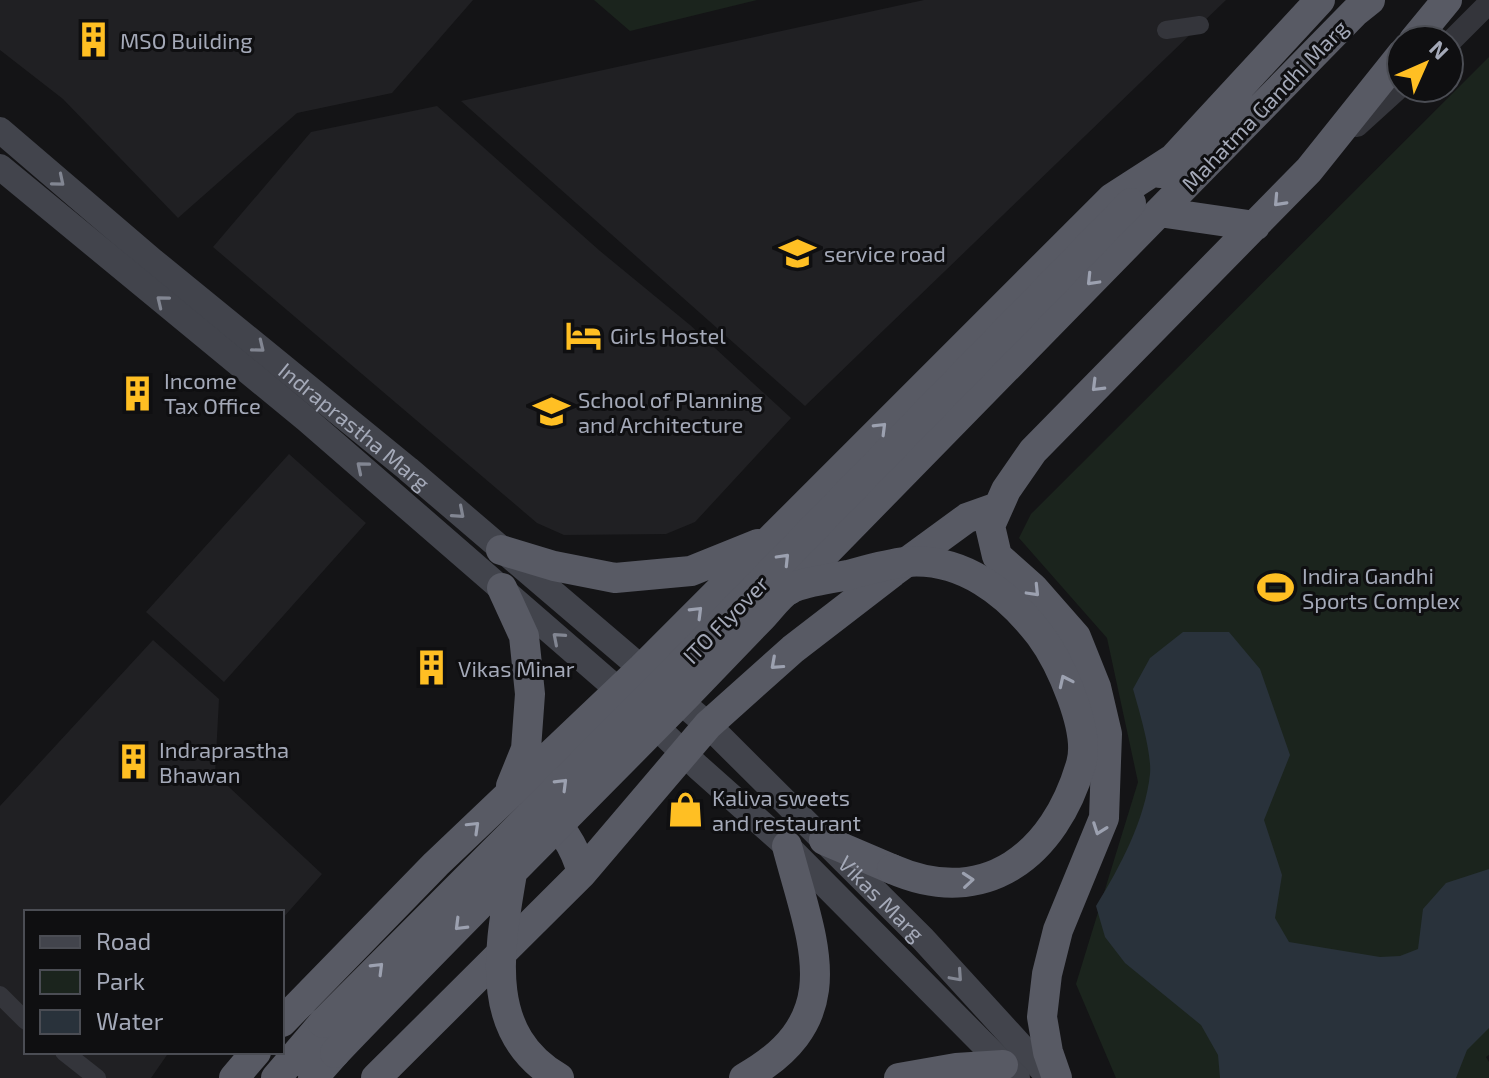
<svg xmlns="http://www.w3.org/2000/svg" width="1489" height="1078" viewBox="0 0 1489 1078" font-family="'Exo 2',sans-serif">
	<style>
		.built { fill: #202023 }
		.green { fill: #1b241d }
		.water { fill: #29323b }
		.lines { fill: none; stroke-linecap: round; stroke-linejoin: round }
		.minor { stroke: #34353b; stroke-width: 18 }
		.tertiary { stroke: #34353b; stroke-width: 22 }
		.secondary { stroke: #42444c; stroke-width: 26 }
		.trunk { stroke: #585a64; stroke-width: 30 }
		.trunk-bridge { stroke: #585a64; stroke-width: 30 }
		.oneway { stroke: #828692 }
		.oneway2 { stroke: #9ca1b0 }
		.labels { text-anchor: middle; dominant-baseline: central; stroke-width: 6; stroke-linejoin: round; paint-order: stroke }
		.poi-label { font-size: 22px; fill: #a4a9b8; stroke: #0f0f11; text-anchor: start }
		.street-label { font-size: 22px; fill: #a4a9b8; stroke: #0f0f11 }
	</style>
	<rect width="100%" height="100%" fill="#141416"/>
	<!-- built -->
	<path class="built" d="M0,0H473L392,93L297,113L178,218L63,99L0,50Z
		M924,0H1226L805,406L461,101Z
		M437,106L600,251L690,325L791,418L695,522L666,534L564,535L537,523L213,247L311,132Z
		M289,454L366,523L224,682L146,612Z
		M153,640L219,699L215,774L322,874L282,919V912H26V1052H169L151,1078H0V806Z"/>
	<!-- green -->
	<path class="green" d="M594,0H757L630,31Z
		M1489,57V1055L1486,1057L1489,1062V1078H1116L1076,984L1138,782L1107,638L1019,538L1031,514Z"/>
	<!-- water -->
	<path class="water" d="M1183,632H1229L1260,669L1290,755L1264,820L1282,875L1275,918L1289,942L1380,957L1400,956L1418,949L1423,909L1446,883L1489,869V1028L1467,1050L1456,1078H1220L1218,1055L1201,1025L1125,963L1105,937L1096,906C1120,867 1145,820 1150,774C1152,753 1139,710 1133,689L1150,658Z"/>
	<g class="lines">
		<!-- minor -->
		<path class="minor" d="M1166,30L1200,25
			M0,995L26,1021
			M64,1052L97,1078"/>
		<!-- tertiary -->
		<path class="tertiary" d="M1449,43L1489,3
			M1357,126L1401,86"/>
		<!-- secondary -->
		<g class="secondary">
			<path id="s1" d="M0,130L153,261L408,469L708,725L923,939L1050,1078"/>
			<path d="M0,167L306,419L617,689L698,767L787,846L1017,1078"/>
		</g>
		<!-- trunk -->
		<path class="trunk" d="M1414,40L1447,0
			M1160,173L1320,0
			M1159,212L1255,226
			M501,550L554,566L615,578L691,571L758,544
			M502,588L524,636L530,694L526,749L511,786
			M789,590L1355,12L1370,0
			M540,811C563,826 575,847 582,873
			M824,840L892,869
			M282,1022L436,864L642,668L1112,198L1174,158
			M234,1078L256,1052
			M276,1078L323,1023
			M313,1078L335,1053
			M376,1078L582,873L708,725L793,649L893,572L967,518L998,507
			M744,1078C851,1018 812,942 787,846
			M899,1078L956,1068L1003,1065
			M1057,1078L1048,1052L1042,1017L1047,974L1058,930L1104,818L1107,734L1096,687L1076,637L1033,588L997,556L990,526L1006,490L1033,451L1309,170L1401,55"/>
		<!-- trunk-bridge -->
		<path class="trunk-bridge" d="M512,873C500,946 481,1033 559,1078
			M323,1023L694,651L1131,203
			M335,1053C450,933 568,816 684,698C710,671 736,644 762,617C770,609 780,594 790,589C806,581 830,579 848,575C867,570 887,564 906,562C962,557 1008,593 1040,635C1060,662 1091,730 1081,764C1055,854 986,910 892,869"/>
	</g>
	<!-- one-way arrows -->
	<defs><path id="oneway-chevron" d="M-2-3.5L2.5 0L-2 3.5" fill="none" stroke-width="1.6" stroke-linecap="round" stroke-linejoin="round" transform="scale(2)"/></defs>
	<g class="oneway">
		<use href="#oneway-chevron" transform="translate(59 181) rotate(40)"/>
		<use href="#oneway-chevron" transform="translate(162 301) rotate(-141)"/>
		<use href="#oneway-chevron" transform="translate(259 347) rotate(39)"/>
		<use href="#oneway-chevron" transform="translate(362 467) rotate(-140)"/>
		<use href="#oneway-chevron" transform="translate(459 513) rotate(41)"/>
		<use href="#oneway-chevron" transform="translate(558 638) rotate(-139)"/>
		<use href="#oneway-chevron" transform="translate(957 976) rotate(48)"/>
	</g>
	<g class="oneway2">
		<use href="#oneway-chevron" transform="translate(1279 201) rotate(133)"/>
		<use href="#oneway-chevron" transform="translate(1092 280) rotate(134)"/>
		<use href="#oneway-chevron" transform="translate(1097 386) rotate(135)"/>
		<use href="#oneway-chevron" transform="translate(881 428) rotate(-45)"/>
		<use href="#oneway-chevron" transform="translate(784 559) rotate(-46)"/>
		<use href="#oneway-chevron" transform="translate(1034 591) rotate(46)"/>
		<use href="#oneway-chevron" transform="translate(697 612) rotate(-45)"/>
		<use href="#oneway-chevron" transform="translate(776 664) rotate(138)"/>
		<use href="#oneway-chevron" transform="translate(1065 681) rotate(-115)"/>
		<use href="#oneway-chevron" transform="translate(562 784) rotate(-45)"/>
		<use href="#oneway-chevron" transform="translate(474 827) rotate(-44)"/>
		<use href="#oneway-chevron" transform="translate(1099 829) rotate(110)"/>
		<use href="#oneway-chevron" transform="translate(968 880) rotate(-5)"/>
		<use href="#oneway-chevron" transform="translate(460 925) rotate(135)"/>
		<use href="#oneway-chevron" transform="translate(378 968) rotate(-45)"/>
	</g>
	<!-- icons -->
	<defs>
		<symbol id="building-bare" viewBox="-9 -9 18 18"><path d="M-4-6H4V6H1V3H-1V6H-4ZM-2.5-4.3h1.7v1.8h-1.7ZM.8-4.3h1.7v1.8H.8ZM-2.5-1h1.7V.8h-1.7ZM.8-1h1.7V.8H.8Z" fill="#ffbf23" stroke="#0f0f11" stroke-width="2.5" paint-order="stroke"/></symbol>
		<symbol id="university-bare" viewBox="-9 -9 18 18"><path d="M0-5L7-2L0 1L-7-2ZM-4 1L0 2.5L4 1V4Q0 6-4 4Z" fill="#ffbf23" stroke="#0f0f11" stroke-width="2.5" paint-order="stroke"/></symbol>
		<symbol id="hotel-bare" viewBox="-9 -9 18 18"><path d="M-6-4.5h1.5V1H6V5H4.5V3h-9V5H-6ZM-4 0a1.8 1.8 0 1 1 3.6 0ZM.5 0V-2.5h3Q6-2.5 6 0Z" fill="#ffbf23" stroke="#0f0f11" stroke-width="2.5" paint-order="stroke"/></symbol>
		<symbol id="stadium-bare" viewBox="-9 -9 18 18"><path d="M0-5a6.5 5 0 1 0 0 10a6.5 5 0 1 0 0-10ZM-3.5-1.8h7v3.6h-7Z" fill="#ffbf23" stroke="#0f0f11" stroke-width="2.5" paint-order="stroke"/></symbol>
		<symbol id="shop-bare" viewBox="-9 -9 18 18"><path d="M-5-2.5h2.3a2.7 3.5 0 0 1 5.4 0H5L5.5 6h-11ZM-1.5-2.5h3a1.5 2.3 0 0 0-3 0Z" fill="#ffbf23" stroke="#0f0f11" stroke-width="2.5" paint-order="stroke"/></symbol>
	</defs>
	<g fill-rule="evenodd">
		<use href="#building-bare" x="68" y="14" width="51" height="51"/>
		<use href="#university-bare" x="772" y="228" width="51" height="51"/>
		<use href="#hotel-bare" x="558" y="310" width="51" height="51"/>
		<use href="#building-bare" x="112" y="368" width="51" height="51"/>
		<use href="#university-bare" x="526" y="386" width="51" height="51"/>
		<use href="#stadium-bare" x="1250" y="562" width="51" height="51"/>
		<use href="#building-bare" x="406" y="642" width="51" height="51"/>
		<use href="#building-bare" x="108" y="736" width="51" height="51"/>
		<use href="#shop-bare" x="660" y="784" width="51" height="51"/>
	</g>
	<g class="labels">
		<!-- poi labels -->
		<g class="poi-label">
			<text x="120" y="40">MSO Building</text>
			<text x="824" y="253">service road</text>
			<text x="610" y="335">Girls Hostel</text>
			<text x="164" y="380">Income<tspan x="164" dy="25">Tax Office</tspan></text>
			<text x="578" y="399">School of Planning<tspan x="578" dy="25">and Architecture</tspan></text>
			<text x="1302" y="575">Indira Gandhi<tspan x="1302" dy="25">Sports Complex</tspan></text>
			<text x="458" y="668">Vikas Minar</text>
			<text x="159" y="749">Indraprastha<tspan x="159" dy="25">Bhawan</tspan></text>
			<text x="712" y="797">Kaliva sweets<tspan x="712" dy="25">and restaurant</tspan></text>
		</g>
		<!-- street labels -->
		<g class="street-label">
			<text transform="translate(1264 105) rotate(-46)">Mahatma Gandhi Marg</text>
			<text stroke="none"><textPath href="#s1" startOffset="462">Indraprastha Marg</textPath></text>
			<text transform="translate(725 619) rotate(-46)">ITO Flyover</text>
			<text stroke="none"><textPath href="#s1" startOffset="1170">Vikas Marg</textPath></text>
		</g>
	</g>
	<!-- legend -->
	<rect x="24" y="910" width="260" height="144" fill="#0f0f11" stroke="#4b4d54" stroke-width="2"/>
	<rect x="40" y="936" width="40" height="12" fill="#42444c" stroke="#4b4d54" stroke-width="2"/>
	<text x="96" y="950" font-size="24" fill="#a4a9b8">Road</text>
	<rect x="40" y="970" width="40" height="24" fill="#1b241d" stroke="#4b4d54" stroke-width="2"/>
	<text x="96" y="990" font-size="24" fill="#a4a9b8">Park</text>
	<rect x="40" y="1010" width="40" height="24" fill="#29323b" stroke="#4b4d54" stroke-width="2"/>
	<text x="96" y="1030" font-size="24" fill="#a4a9b8">Water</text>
	<!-- north arrow -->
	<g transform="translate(1425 64) rotate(45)"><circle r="38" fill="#0f0f11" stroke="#4b4d54" stroke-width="2"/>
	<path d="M0-6L14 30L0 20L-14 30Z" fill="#ffbf23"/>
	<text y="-12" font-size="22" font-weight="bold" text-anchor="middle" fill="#a4a9b8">N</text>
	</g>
</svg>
